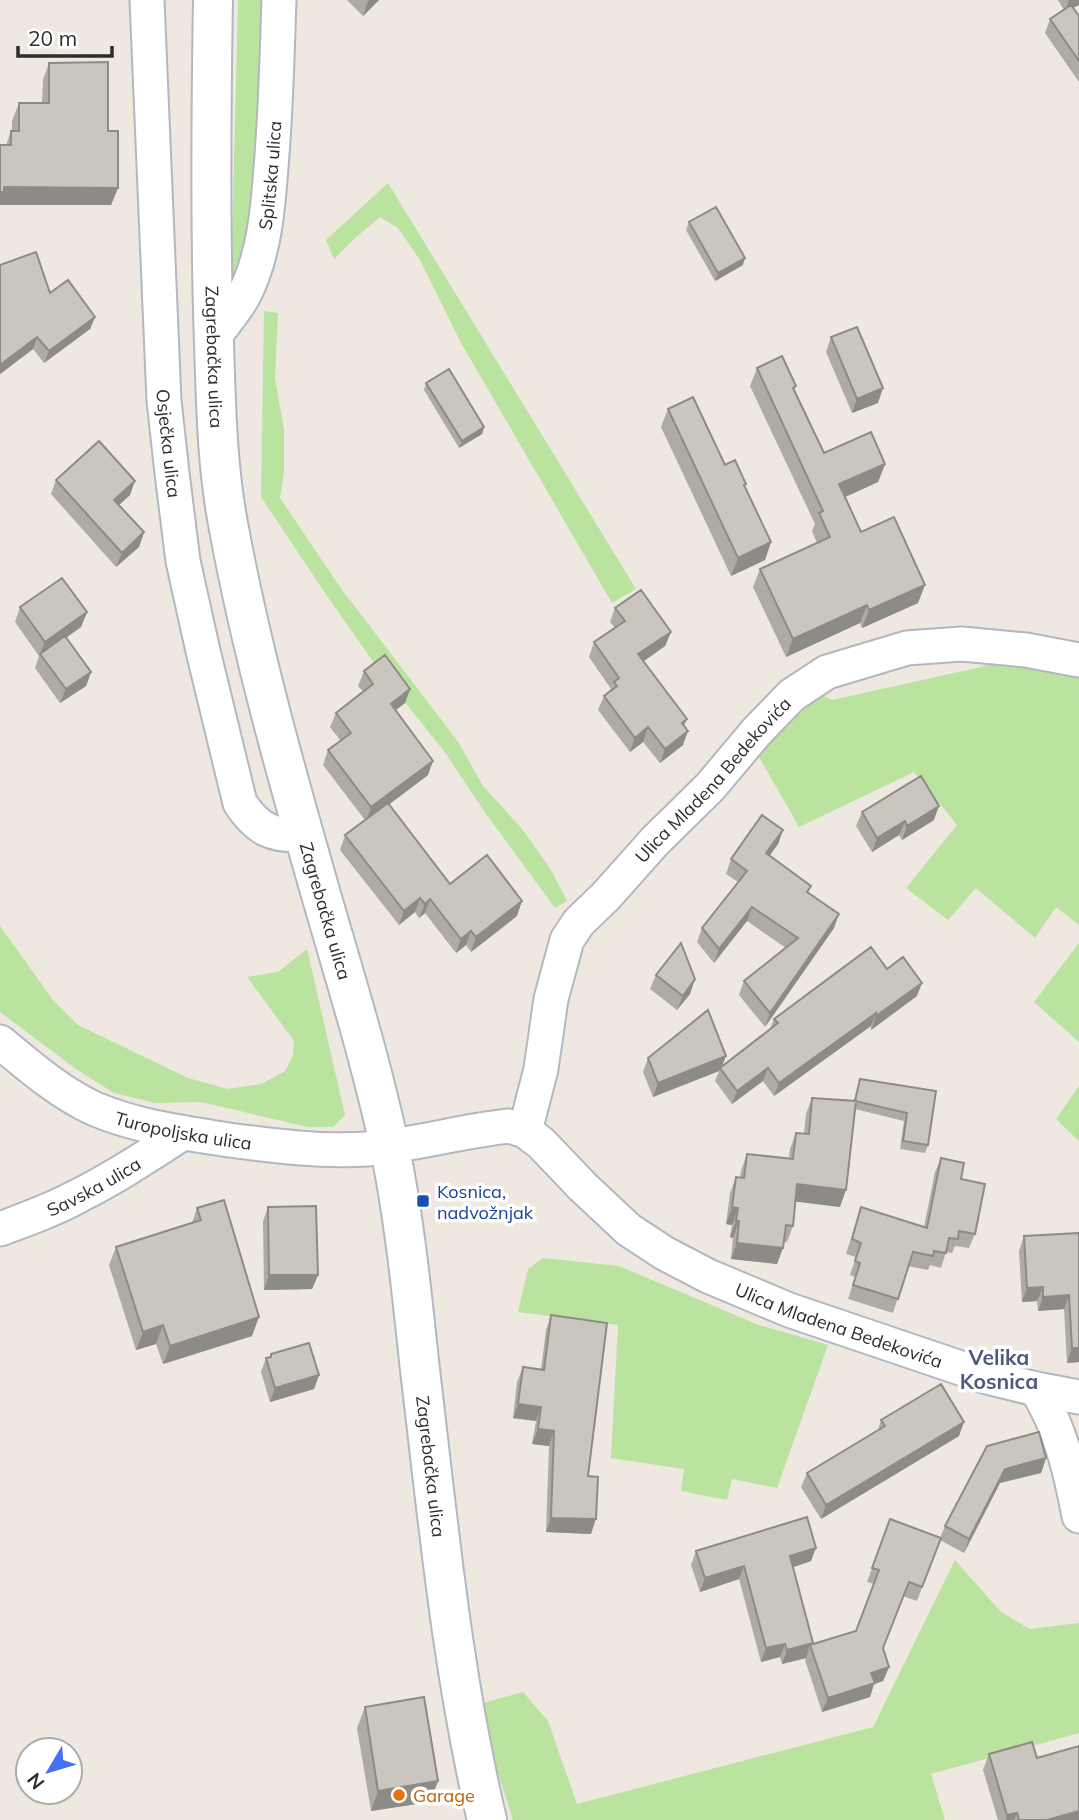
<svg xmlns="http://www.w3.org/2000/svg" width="1079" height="1820" viewBox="0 0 1079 1820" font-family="Mulish,sans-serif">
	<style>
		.green { fill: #b9e39f }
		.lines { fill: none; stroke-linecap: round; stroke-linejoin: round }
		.minor-casing { stroke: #b4b7c0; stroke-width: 37 }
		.tertiary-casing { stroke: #b4b7c0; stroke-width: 42 }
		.minor { stroke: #fff; stroke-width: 33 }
		.tertiary { stroke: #fff; stroke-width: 38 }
		.wall { fill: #aeaaa4 }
		.shaded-wall { fill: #8d8b86 }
		.building { fill: #cac6bf; stroke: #8d8b86; stroke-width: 2 }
		.transit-dot { fill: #1a4fb4; stroke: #fff; stroke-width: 2.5 }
		.food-dot { fill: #e8710a; stroke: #fff; stroke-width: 2.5 }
		.labels { text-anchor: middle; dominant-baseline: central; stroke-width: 7; stroke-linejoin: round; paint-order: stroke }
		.street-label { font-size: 18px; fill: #2d2d2d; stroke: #fff }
		.transit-label { font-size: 18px; fill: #164399; stroke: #fff; text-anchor: start }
		.food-label { font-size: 18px; fill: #c56008; stroke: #fff; text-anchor: start }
		.quarter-label { font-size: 21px; font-weight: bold; fill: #4e597e; stroke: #fff }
	</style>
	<rect width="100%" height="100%" fill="#eee8e1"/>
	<!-- green -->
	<path class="green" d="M238,0H269L256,205L242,264L231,283Z
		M388,183L636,589L612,603L460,341L420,260L398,228L380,217L355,238L334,259L326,240Z
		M264,311L278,313L275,379L284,429V472L280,498L340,587L459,743L483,786L522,829L540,854L551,870L567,901L555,908L484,811L444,751L379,670L327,596L261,497Z
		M1006,657L1079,671V925L1056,907L1035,938L976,888L948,920L906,888L957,825L914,772L799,827L755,750L814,691L832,700L981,667Z
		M0,926L53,1000L78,1025L188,1078L228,1089L261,1084L285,1071L293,1056L294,1041L247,977L278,972L307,949L345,1115L333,1127H308L201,1102L155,1103L114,1093L76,1069L0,1012Z
		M1079,943V1042L1034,1002Z
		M1079,1086V1141L1056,1119Z
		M543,1258L619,1266L759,1325L828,1345L777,1488L732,1479L727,1500L681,1491L684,1469L611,1458L618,1325L518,1312L528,1269Z
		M955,1560L1001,1612L1030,1629L1079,1623V1733L931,1774L945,1820H513L495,1764L483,1703L523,1692L548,1721L577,1804L873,1727Z"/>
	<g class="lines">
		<defs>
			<g id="minor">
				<path id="s1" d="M147,0L164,401L172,473L183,561L203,651L240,803C258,830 272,836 304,835"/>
				<path id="s2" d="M214,337C224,323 237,309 245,293C264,255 268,209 271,167C276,111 277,56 279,0"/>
				<path id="s3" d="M0,1042C29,1066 60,1093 95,1109C138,1127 184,1133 229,1140C275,1146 321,1152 367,1149C415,1145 461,1131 509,1126L525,1131L541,1143L583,1187L629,1230L664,1253L708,1276L789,1310L987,1377L1036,1389L1079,1397"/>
				<path id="s4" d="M525,1131L541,1069L551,999L567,940L579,922L606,896L655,841L710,787L758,730L792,695L827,672L907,648L962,644L1026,650L1079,660"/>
				<path id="s5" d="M0,1229C27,1219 55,1209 80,1195C116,1177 149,1155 183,1133"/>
				<path d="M1036,1389C1060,1426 1071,1473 1079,1516"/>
			</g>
			<g id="tertiary">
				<path id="s6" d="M213,0C211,115 210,229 214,344C216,406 217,468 229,529C252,653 287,776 322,898C346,981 372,1064 390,1149C405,1222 412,1296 420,1370C438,1520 452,1673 487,1820"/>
			</g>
		</defs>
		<!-- minor casing -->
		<use href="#minor" class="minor-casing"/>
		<!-- tertiary casing -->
		<use href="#tertiary" class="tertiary-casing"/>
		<!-- minor -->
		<use href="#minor" class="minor"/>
		<!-- tertiary -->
		<use href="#tertiary" class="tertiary"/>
	</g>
	<!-- wall -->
	<path class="wall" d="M347,0H379L363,16Z
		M1058,0H1079V5L1073,8L1079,16V82L1045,33L1050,19L1064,10Z
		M49,63L108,131L118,188L111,205L6,145L11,131H12V121L19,103H42L43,80Z
		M689,222L743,265L715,281L686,230Z
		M0,265L50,293L95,317L90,329L44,363L33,349L0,374Z
		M831,337L878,403L852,413L826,352Z
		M757,368L796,386L794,391L824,453L885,464L878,482L845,497L861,532L918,603L862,628L860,623L786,657L753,587L760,569L817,543L812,531L815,524L750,386Z
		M426,383L484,427L482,434L459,448L424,390Z
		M668,409L746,484L745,486L771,542L765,560L731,576L661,427Z
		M56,480L130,495L119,505L144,532L139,547L116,567L51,494Z
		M20,607L87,612L81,627L66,638L91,672L86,686L60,703L35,668L39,656L15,622Z
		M615,608L671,632L665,646L643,661L687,719L684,726L683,745L660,763L643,742L630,752L598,710L604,696L611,689L589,657L594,642L615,628L610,622Z
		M364,671L410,689L405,703L395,711L428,775L389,804L450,884L517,916L471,952L466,945L456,953L425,913L419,918L415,912L399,925L340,850L345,835L365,820L323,765L328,750L341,741L330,727L336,713L363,691L358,686Z
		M862,812L934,820L902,840L899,835L872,852L856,826Z
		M783,830L778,844L769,856L809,893L834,928L765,1027L739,995L744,981L786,948L747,921L714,963L697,942L702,928L738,882L726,874L731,859Z
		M887,969L917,996L871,1030V1026L774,1096L763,1081L732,1104L715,1081L719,1071L653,1097L643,1072L648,1058L722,1066L770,1029L774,1019Z
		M656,975L690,994L677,1010L650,989Z
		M860,1079L936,1091L928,1145L925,1153L900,1149L904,1121L855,1109L840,1207L795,1201L793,1226L787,1242H784L777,1264L731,1259L733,1238L730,1237L732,1225L726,1224L730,1193L736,1177H740L741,1171L747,1154L789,1159L790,1149L796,1133H804L806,1114L812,1098L854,1101Z
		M941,1158L961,1179L975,1234L969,1248L955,1246L952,1253L946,1252L941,1268L930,1265L928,1270L908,1266L893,1313L848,1299L855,1277L850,1275L856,1257L846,1254L861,1207L924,1227L935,1172Z
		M268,1207L318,1275L312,1289L264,1290L263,1221Z
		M197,1208L252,1336L163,1364L156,1344L136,1350L109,1265L116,1247L192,1223Z
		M1079,1233V1362L1067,1363L1064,1309L1038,1311L1037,1301L1022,1302L1019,1251L1024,1236Z
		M551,1315L588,1476L591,1534L546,1532L549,1446L532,1444L536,1421L513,1418L517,1382L523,1367L541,1369L546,1330Z
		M271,1354L319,1375L314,1389L270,1402L261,1372L266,1358L270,1357Z
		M881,1420L959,1436L821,1519L801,1487L807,1473L878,1430Z
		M987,1446L1046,1458L1041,1473L1000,1483L964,1553L940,1540L917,1601L903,1596L883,1649L889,1667L883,1681L874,1684L870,1697L822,1712L805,1660L806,1658L782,1664L780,1657L761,1662L739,1579L700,1592L691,1565L696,1551L811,1561L793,1567L813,1645L856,1631L874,1584L867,1582L890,1519L940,1538L945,1526Z
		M365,1707L438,1781L430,1802L371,1811L357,1728Z
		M989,1754L1037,1758L1079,1820H998L983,1770Z"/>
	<!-- shaded-wall -->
	<path class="shaded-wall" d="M369,0H379L363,16L368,1Z
		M1069,0H1079V5L1065,12Z
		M4,187L118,188L111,205H0V192Z
		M745,258L743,265L715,281L718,273Z
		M95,317L90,329L44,363L49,351Z
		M37,337L33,349L0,374V365Z
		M883,388L878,403L852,413L857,399Z
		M484,427L482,434L459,448L462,441Z
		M885,464L878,482L832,503L839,484Z
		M135,481L130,495L109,514L114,500Z
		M144,532L139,547L116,567L122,553Z
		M771,542L765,560L731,576L738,558Z
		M925,585L918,603L862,628L869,610Z
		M867,605L860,623L786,657L793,639Z
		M87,612L81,627L41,655L40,654L45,642Z
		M671,632L665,646L633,669L638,654Z
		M91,672L86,686L60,703L66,689Z
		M410,689L405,703L385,718L391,704Z
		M648,727L643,742L630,752L635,738Z
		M688,731L683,745L660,763L665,749Z
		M433,761L428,775L366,822L371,807Z
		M939,806L934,820L902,840L907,826Z
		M905,821L899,835L872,852L877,838Z
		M783,830L778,844L761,868L766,853Z
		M420,898L415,912L399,925L404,911Z
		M430,899L425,913L419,918L425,904Z
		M522,901L517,916L471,952L476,937Z
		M752,907L747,921L714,963L719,949Z
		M839,914L834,928L765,1027L770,1013Z
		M471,931L466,945L456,953L461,939Z
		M695,979L690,994L677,1010L683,996Z
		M922,983L917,996L871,1030L876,1016Z
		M876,1013L871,1026L774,1096L779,1083Z
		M726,1056L721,1069L720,1068L719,1071L653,1097L658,1083Z
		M768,1068L763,1081L732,1104L737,1091Z
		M797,1184L846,1190L840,1207L791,1201Z
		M732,1207L738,1208L732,1225L726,1224Z
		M736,1221H739L733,1238L730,1237Z
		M737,1243L783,1248L777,1264L731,1259Z
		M269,1275H318L312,1289L264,1290Z
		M1043,1287L1037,1301L1022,1302L1027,1288Z
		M1069,1295L1064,1309L1038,1311L1043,1297Z
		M259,1317L252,1336L163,1364L170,1346Z
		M163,1325L156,1344L136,1350L143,1332Z
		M1072,1348H1079V1362L1067,1363Z
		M319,1375L314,1389L270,1402L275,1388Z
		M518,1404L541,1407L536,1421L513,1418Z
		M964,1422L959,1436L821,1519L826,1505Z
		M538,1429L554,1431L549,1446L532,1444Z
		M1046,1458L1041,1473L1000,1483L964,1553L969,1539L1005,1469Z
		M551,1518L596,1519L591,1534L546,1532Z
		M816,1548L811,1561L785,1570L790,1556Z
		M744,1566L739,1579L700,1592L705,1578Z
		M813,1643L811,1648L810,1645L806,1658L782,1664L787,1650Z
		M785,1644L780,1657L761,1662L766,1648Z
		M889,1667L883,1681L874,1684L870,1697L822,1712L828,1698L871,1673Z
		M438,1781L430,1802L371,1811L378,1791Z
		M1079,1811V1820H1047Z
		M1017,1813L1014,1820H1006L1007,1815Z"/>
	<!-- building -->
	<path class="building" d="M1071,5L1079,16V61L1050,19Z
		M108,62V131H118V188L4,187V192H0V145H11V131H19V103H49V63Z
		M716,207L745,258L718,273L689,222Z
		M36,252L50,293L68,280L95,317L49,351L37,337L0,365V265Z
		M857,327L883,388L857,399L831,337Z
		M782,356L796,386L793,388L824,453L871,432L885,464L839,484L861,532L894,517L925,585L869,610L867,605L793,639L760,569L830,537L819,513L823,511L757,368Z
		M449,369L484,427L462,441L426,383Z
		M693,397L725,465L735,460L746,484L744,485L771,542L738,558L668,409Z
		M99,441L135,481L114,500L144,532L122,553L56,480Z
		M62,578L87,612L45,642L20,607Z
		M641,590L671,632L638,654L687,719L682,723L688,731L665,749L648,727L635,738L604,696L617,686L614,682L619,678L594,642L625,621L615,608Z
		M65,636L91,672L66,689L40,654Z
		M385,655L410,689L391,704L433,761L371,807L328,750L351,733L336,713L373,684L364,671Z
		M921,776L939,806L907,826L905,821L877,838L862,812Z
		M388,803L450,884L487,855L522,901L476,937L471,931L461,939L430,899L425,904L420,898L404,911L345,835Z
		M762,815L783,830L766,853L811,886L807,892L839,914L770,1013L744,981L798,938L752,907L719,949L702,928L747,871L731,859Z
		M681,943L695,979L683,996L656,975Z
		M871,947L887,969L903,957L922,983L876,1016V1013L779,1083L768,1068L737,1091L720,1068L778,1023L774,1019Z
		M708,1010L726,1056L658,1083L648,1058Z
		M860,1079L936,1091L928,1145L903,1141L907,1113L855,1101Z
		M812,1098L856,1101L846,1190L797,1184L793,1226L786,1225L783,1248L737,1243L739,1221H736L738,1208L732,1207L736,1177L744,1178L747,1154L793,1159L796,1133L809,1134Z
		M941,1158L964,1163L961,1179L985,1184L975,1234L959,1231L958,1239L949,1238L946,1253L934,1251L933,1256L913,1252L898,1299L853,1285L860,1263L855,1261L861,1243L852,1239L861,1207L927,1228Z
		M224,1200L259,1317L170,1346L163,1325L143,1332L116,1247L201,1220L197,1208Z
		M316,1206L318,1275H269L268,1207Z
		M1079,1233V1348H1072L1069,1295L1043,1297V1287L1027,1288L1024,1236Z
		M551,1315L607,1323L588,1476L598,1477L596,1519L551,1518L554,1431L538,1429L541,1407L518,1404L523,1367L544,1370Z
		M309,1343L319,1375L275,1388L266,1358L271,1357V1354Z
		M941,1384L964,1422L826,1505L807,1473L885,1426L881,1420Z
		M1039,1432L1046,1458L1005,1469L969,1539L945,1526L987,1446Z
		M807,1517L816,1548L790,1556L813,1643L787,1650L785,1644L766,1648L744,1566L705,1578L696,1551Z
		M890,1519L941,1538L922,1587L909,1582L883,1648L889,1667L871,1673L875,1683L828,1698L810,1645L856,1631L879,1570L872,1568Z
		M424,1697L438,1781L378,1791L365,1707Z
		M1032,1742L1037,1758L1079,1746V1811L1047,1820H1019L1017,1813L1007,1815L989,1754Z"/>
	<!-- markers -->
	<rect class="transit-dot" x="416" y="1194" width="14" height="14" rx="3.5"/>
	<circle class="food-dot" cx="399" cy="1795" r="7"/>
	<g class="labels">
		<!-- street labels -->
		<g class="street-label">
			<text stroke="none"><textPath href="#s2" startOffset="175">Splitska ulica</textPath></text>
			<text stroke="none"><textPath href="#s6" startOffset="357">Zagrebačka ulica</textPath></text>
			<text stroke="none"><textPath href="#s1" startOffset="444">Osječka ulica</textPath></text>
			<text stroke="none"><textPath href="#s4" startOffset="413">Ulica Mladena Bedekovića</textPath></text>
			<text stroke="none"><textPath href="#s6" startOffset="924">Zagrebačka ulica</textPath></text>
			<text stroke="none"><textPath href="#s3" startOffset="208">Turopoljska ulica</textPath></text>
			<text stroke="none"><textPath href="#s5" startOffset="103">Savska ulica</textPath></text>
			<text stroke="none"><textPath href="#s3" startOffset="929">Ulica Mladena Bedekovića</textPath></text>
			<text stroke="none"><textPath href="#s6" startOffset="1491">Zagrebačka ulica</textPath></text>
		</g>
		<!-- transit labels -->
		<g class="transit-label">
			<text x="437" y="1191">Kosnica,<tspan x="437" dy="21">nadvožnjak</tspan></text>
		</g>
		<!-- food labels -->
		<g class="food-label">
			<text x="413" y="1795">Garage</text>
		</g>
		<!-- quarter labels -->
		<g class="quarter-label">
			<text x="999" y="1357">Velika<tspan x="999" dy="24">Kosnica</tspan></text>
		</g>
	</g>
	<!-- north arrow -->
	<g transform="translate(49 1771) rotate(232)"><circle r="33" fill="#ffffff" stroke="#ababab" stroke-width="2"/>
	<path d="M0-5L12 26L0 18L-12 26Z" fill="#466ff5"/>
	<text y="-10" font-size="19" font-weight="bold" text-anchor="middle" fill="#2d2d2d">N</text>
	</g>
	<!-- scale -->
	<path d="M18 46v10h94v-10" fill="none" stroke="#2d2d2d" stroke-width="3.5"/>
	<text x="28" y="46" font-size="21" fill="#2d2d2d" stroke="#ffffff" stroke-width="5" paint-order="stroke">20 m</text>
</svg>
